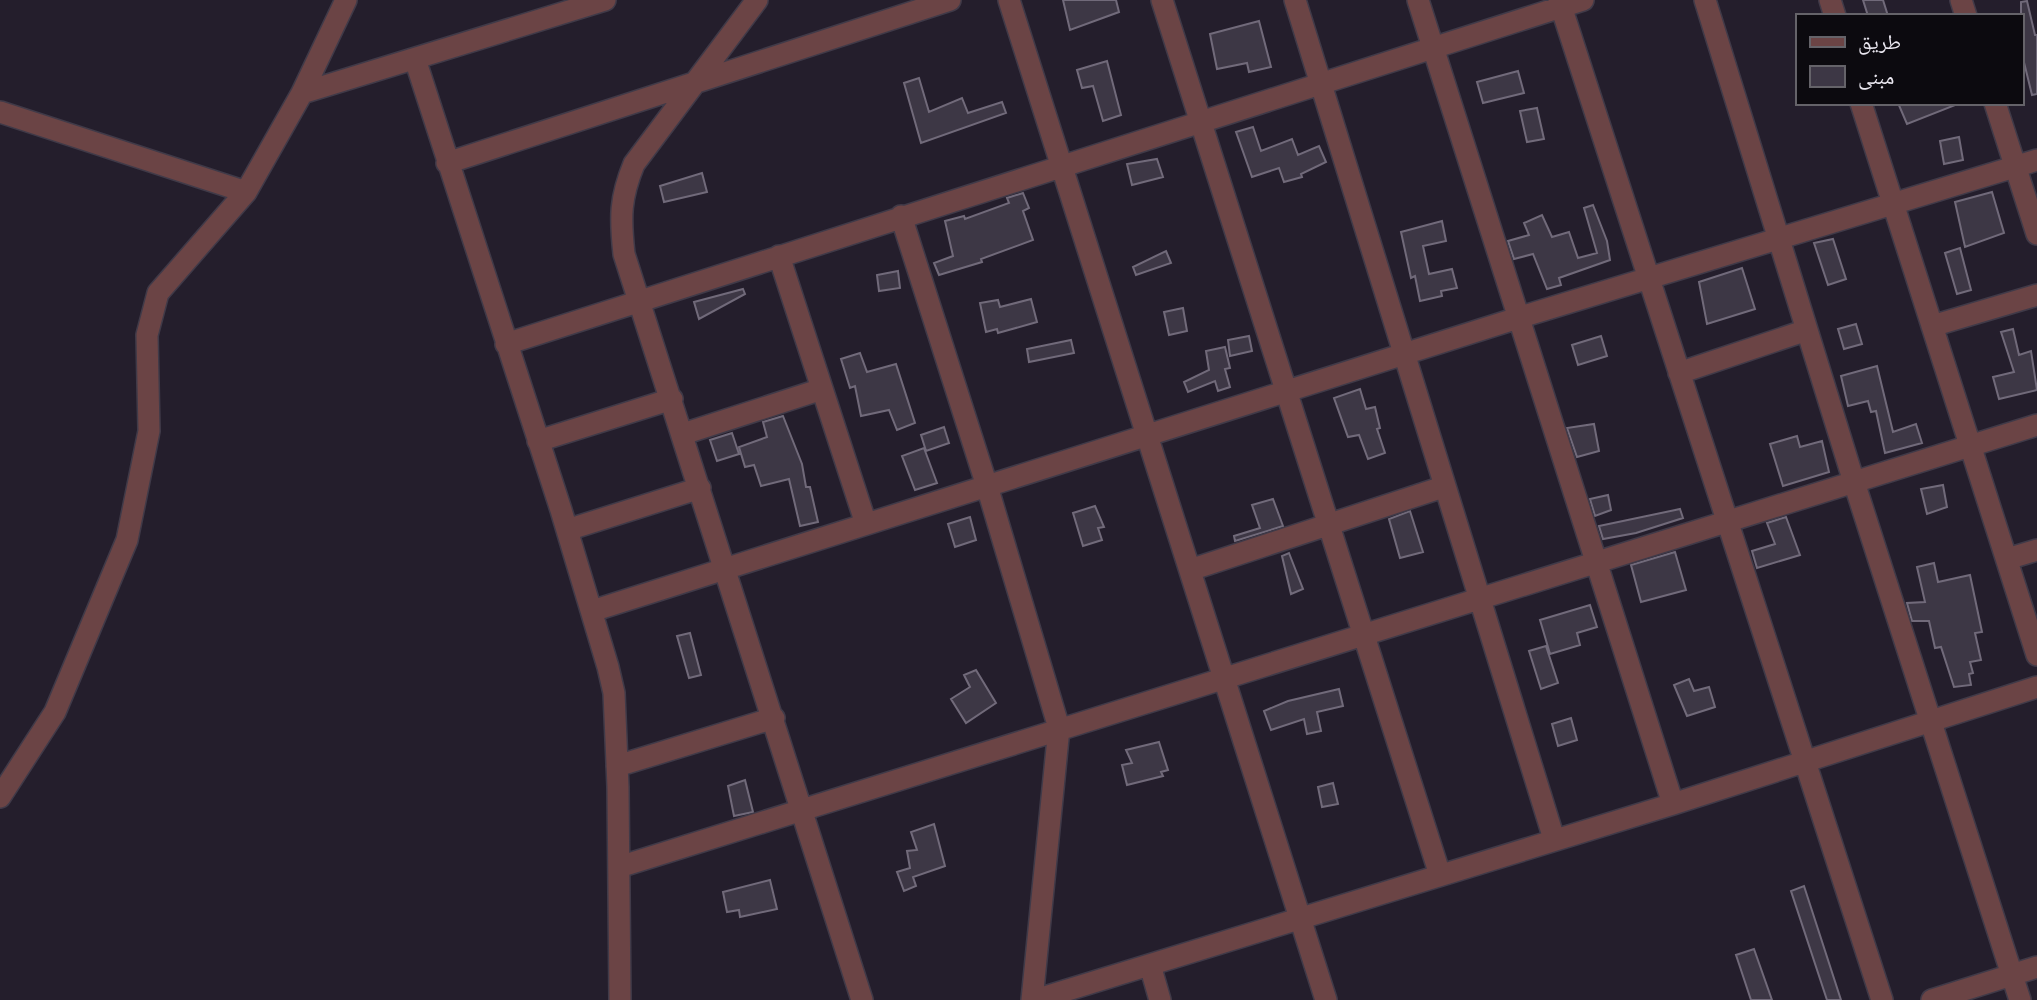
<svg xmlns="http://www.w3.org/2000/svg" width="2037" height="1000" viewBox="0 0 2037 1000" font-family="'PT Sans Narrow','Noto Naskh Arabic',sans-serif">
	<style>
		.building { fill: #3d3745; stroke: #716a7a; stroke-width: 2 }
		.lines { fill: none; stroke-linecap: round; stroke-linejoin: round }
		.minor-casing { stroke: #403a48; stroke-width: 24 }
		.minor { stroke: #6b4445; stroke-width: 21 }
	</style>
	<rect width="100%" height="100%" fill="#241e2c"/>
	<!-- building -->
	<path class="building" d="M1063,0H1116L1119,12L1070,30Z
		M1863,0H1883L1888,16H1868Z
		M2027,1L2035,35H2037V94L2032,95L2021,50V2Z
		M1259,21L1271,67L1249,72L1247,63L1217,69L1210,34Z
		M1107,61L1121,115L1103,121L1093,86L1082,88L1077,70Z
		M1518,71L1524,93L1483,103L1477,82Z
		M919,78L929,112L962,98L968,113L1002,102L1006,113L921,143L904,83Z
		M1898,103H1957L1958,104L1907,124Z
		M1537,108L1544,139L1527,142L1520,111Z
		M1253,127L1261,151L1292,139L1298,155L1319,146L1326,162L1301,174L1302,177L1284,182L1279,168L1252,177L1236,132Z
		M1959,137L1963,160L1944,164L1940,141Z
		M1157,159L1163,177L1132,185L1127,164Z
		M702,173L707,192L664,202L660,186Z
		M1992,192L2004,233L1965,247L1955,202Z
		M1023,193L1029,208L1023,211L1033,240L981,259L982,262L939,275L934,263L953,256L945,221L964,216L965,219L1009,203L1007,198Z
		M1593,205L1607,241L1610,260L1559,278L1561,285L1547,289L1533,254L1514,259L1508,241L1529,235L1524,223L1542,215L1552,237L1569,232L1578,258L1597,253L1584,208Z
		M1442,221L1446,241L1423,246L1429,274L1452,269L1457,288L1441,291L1442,296L1420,301L1415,276L1411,278L1401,232Z
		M1833,239L1846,279L1828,285L1814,243Z
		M1960,248L1971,290L1957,294L1945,253Z
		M1166,251L1171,263L1136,275L1133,267Z
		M1742,268L1755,309L1707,324L1699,282Z
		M898,271L900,288L879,291L877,275Z
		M743,289L745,294L699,319L694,302Z
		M1031,299L1037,322L998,333L997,329L986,332L980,303L998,300L1000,307Z
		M1183,308L1187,331L1169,335L1164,312Z
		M1856,324L1862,344L1844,349L1838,329Z
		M2013,329L2019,355L2031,351L2037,390L1999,399L1993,377L2014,372L2001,332Z
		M1249,336L1252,351L1230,356L1228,340Z
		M1601,336L1607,356L1578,365L1572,345Z
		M1071,340L1074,353L1029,362L1027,349Z
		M1225,347L1230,368L1225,369L1230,387L1218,391L1215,381L1188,392L1184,382L1209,370L1206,351Z
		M860,353L867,372L896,364L915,423L897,430L889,410L861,416L855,386L850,388L841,359Z
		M1877,366L1893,432L1916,424L1922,443L1885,453L1876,411L1871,412L1868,401L1848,406L1841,376Z
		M1360,389L1366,409L1375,407L1380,428L1377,429L1385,453L1368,459L1359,435L1348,437L1334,398Z
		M783,416L802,464L806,487H810L818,522L800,526L789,479L761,486L754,465L745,467L739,447L767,437L763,422Z
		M1594,424L1599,451L1577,457L1567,428Z
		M944,427L949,443L926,451L921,435Z
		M732,433L739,454L717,461L710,440Z
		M1797,436L1800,447L1822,441L1829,472L1783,486L1770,444Z
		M924,448L937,483L915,490L902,456Z
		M1943,485L1947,507L1927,514L1921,489Z
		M1608,495L1611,510L1595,516L1590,499Z
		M1273,499L1283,526L1235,541L1234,536L1260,528L1252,505Z
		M1095,506L1104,527L1098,528L1102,540L1083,546L1073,513Z
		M1680,509L1683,518L1636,533L1603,539L1599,526Z
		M1410,511L1423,552L1400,558L1389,519Z
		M970,517L976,540L955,547L948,524Z
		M1786,517L1800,555L1757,568L1752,551L1775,544L1767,523Z
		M1675,552L1686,590L1641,602L1631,565Z
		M1289,553L1303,589L1291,594L1282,556Z
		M1934,563L1938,582L1970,575L1982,632L1975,633L1981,660L1970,662L1973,673L1969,674L1971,685L1954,687L1941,647L1935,648L1929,621H1912L1907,603L1925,602L1917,567Z
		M1590,605L1597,627L1577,633L1580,645L1550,654L1540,620Z
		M690,633L701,675L689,678L677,636Z
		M1546,646L1558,683L1541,689L1529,651Z
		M976,670L996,703L966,723L951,699L970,687L964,675Z
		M1689,679L1694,691L1709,687L1715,707L1687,716L1674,685Z
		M1339,689L1343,706L1317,712L1321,731L1307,734L1304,719L1271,730L1264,711L1288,701Z
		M1571,718L1577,740L1558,746L1552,724Z
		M1159,742L1168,770L1161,772L1163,776L1127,785L1122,765L1132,763L1126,750Z
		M745,780L753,812L734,816L728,786Z
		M1333,783L1338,804L1322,807L1318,787Z
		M934,824L945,866L913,877L916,886L904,891L897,872L910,868L907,851L917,850L911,832Z
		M770,880L777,909L740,917L739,910L727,912L723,892Z
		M1804,886L1841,1000H1827L1791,891Z
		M1754,949L1772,1000H1751L1736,955Z"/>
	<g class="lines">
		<defs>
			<path id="minor" d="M757,0L634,164C620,198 620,217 624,254L862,1000
				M1009,0L1326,1000
				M1162,0L1440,875
				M1295,0L1554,839
				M1418,0L1673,804
				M1559,0L1882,1000
				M1705,0L1854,482L2020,1000
				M1830,0L1835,16
				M1961,0L1966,16
				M415,59L561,510L608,667L614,693L618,787L620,1000
				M302,93L605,0
				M1861,103L2037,655
				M1995,103L2037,234
				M0,112L246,192
				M447,163L950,0
				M901,216L987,486L1059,728L1032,1000
				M779,256L866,524
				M1932,326L2037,295
				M506,344L1583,0
				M1679,373L1807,330
				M683,434L822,389
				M538,441L672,399
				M567,530L700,488
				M2007,559L2037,550
				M1190,570L1443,487
				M592,611L1521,317L2037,160
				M617,766L774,718
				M0,797L55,712L127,540L149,431L147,335L158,293L246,192L302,93L346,0
				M619,867L2037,425
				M1150,965L1160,1000
				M1035,1000L1673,804L2037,687
				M1932,1000L2037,967"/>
		</defs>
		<!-- minor casing -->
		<use href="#minor" class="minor-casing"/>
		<!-- minor -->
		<use href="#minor" class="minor"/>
	</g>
	<!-- legend -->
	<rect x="1796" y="14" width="228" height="91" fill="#0c0a0f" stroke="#656369" stroke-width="2"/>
	<rect x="1810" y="37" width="35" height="10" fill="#6b4445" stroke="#656369" stroke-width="2"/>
	<text x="1858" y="49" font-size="21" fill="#ebe8f1">طريق</text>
	<rect x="1810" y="66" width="35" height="21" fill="#3d3745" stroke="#656369" stroke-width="2"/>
	<text x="1858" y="84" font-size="21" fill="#ebe8f1">مبنى</text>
</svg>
